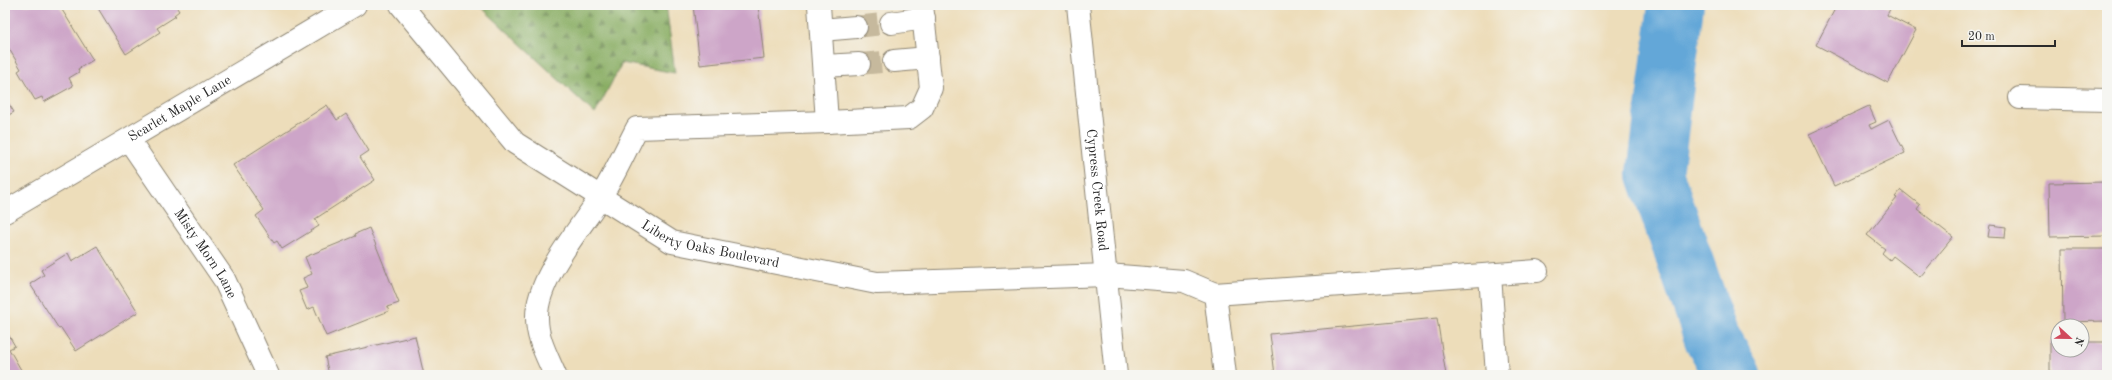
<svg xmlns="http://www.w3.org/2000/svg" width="2112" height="380" viewBox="0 0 2112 380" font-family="'Old Standard TT',serif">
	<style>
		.forest { fill: url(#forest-firs); stroke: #5a6c47 }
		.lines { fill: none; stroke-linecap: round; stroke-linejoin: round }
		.river { stroke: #63a7d8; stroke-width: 56 }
		.building { fill: #cda5c8 }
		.minor-tunnel { stroke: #c6b99d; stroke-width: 22; stroke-dasharray: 22 11; stroke-linecap: butt }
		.minor-casing { stroke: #8c8472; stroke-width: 24 }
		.major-casing { stroke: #8c8472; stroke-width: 24 }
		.minor { stroke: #fff; stroke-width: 22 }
		.major { stroke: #fff; stroke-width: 22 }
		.labels { text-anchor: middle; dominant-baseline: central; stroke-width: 3; stroke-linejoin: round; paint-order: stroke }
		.street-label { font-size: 14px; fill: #2b2b2b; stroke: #f6f6f2 }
	</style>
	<defs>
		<pattern id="forest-firs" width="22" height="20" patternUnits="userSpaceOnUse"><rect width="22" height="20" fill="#89ad63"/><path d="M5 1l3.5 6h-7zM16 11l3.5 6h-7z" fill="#708d52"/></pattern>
	</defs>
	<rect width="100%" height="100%" fill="#f6f6f2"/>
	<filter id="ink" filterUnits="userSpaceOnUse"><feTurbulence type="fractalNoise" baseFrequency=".025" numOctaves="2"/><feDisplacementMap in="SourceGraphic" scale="8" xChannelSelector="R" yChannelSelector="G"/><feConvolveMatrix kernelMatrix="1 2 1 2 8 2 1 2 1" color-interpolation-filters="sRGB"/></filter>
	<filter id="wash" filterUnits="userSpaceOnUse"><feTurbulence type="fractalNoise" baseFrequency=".012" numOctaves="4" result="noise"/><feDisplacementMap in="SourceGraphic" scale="16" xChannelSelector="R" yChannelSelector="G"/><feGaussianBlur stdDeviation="0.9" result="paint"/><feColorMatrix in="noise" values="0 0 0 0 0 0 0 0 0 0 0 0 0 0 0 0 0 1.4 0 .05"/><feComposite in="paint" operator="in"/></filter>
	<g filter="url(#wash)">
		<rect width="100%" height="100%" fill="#edddba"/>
		<!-- forest -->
		<path class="forest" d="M479,5H666L675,73L622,63L595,114Z"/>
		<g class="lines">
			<!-- river -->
			<path class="river" d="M1676,5L1655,174L1712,338L1733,375"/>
		</g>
		<g id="blocks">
			<!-- building -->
			<path class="building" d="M5,5H59L93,60L78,69L79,72L69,78L73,86L44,102L42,97L35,100L18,71L21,69L5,42Z
				M96,5H175L179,11L174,15L176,16L157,28L160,32L126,54Z
				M693,5H758L764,58L700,65Z
				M1837,5H1883L1890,9L1887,15L1916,30L1888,83L1816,45Z
				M1918,5H1929L1921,9Z
				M5,98L14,112L5,117Z
				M327,105L337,120L346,114L369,151L360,157L375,180L315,219L319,226L282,249L277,241L274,243L256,216L264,210L233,165Z
				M1869,106L1876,122L1869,125L1871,129L1889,120L1905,153L1834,186L1809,134Z
				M2107,182V236L2050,237L2049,183Z
				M1901,190L1920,205L1917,209L1953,237L1920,277L1893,256L1890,260L1882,253L1885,249L1867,235L1897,198L1895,197Z
				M1990,225L2006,227L2005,238L1988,237Z
				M369,228L399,303L387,307L389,311L326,336L314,307L307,310L299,291L307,288L303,278L312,274L305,257L356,236L355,234Z
				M97,246L138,312L76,351L61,328L59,329L30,284L44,275L41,270L68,253L72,261Z
				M2062,249H2107V321L2063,322Z
				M1437,318L1446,375H1275L1270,334Z
				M5,329L15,346L9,349L24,375H5Z
				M415,336L424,375H329L325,357Z
				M2050,342H2058V350H2082V342H2107V375H2050Z"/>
		</g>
	</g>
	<g filter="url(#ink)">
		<use href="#blocks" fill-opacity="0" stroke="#8c8472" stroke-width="1"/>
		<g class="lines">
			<!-- minor-tunnel -->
			<path class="minor-tunnel" d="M856,27L891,23
				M859,64L894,61"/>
			<defs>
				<g id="minor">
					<path id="s1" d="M401,5L515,143L672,242L877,283L1107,275L1184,281L1215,294L1225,375"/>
					<path d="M819,5L827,122"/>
					<path d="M891,23L924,18"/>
					<path d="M821,30L856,27"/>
					<path d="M894,61L928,58"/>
					<path d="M824,66L859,64"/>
					<path d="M2020,98L2107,100"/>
					<path id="s2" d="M129,140L224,279L268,375"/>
					<path id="s3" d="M5,212L355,5"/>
					<path d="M1490,275L1497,375"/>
					<path d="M1215,294L1537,271"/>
					<path d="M555,375C547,356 537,339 537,318C536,279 580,229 600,198C614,176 625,151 637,128L827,122L909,118L922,108L931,88L922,5"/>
				</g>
				<g id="major">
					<path id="s4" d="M1078,5L1116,375"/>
				</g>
			</defs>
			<!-- minor casing -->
			<use href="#minor" class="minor-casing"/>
			<!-- major casing -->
			<use href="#major" class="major-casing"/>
			<!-- minor -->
			<use href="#minor" class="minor"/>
			<!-- major -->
			<use href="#major" class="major"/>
		</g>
	</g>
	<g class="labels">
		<!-- street labels -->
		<g class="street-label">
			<text stroke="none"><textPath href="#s3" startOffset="203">Scarlet Maple Lane</textPath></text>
			<text stroke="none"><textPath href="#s4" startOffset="186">Cypress Creek Road</textPath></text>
			<text stroke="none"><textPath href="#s1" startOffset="402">Liberty Oaks Boulevard</textPath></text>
			<text stroke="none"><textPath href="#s2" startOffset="137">Misty Morn Lane</textPath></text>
		</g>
	</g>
	<!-- margin -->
	<rect width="2112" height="380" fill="none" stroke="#f6f6f2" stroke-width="20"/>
	<!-- north arrow -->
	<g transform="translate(2070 338) rotate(112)"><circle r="19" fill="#f6f6f2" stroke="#a5a5a2"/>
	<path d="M0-3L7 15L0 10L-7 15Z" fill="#d1495b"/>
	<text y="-6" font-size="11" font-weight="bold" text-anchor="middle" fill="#2b2b2b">N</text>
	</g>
	<!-- scale -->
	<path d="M1962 40v6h93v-6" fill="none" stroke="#2b2b2b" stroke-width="2"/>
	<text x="1968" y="40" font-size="12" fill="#2b2b2b" stroke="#f6f6f2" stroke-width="3" paint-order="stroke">20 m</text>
</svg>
